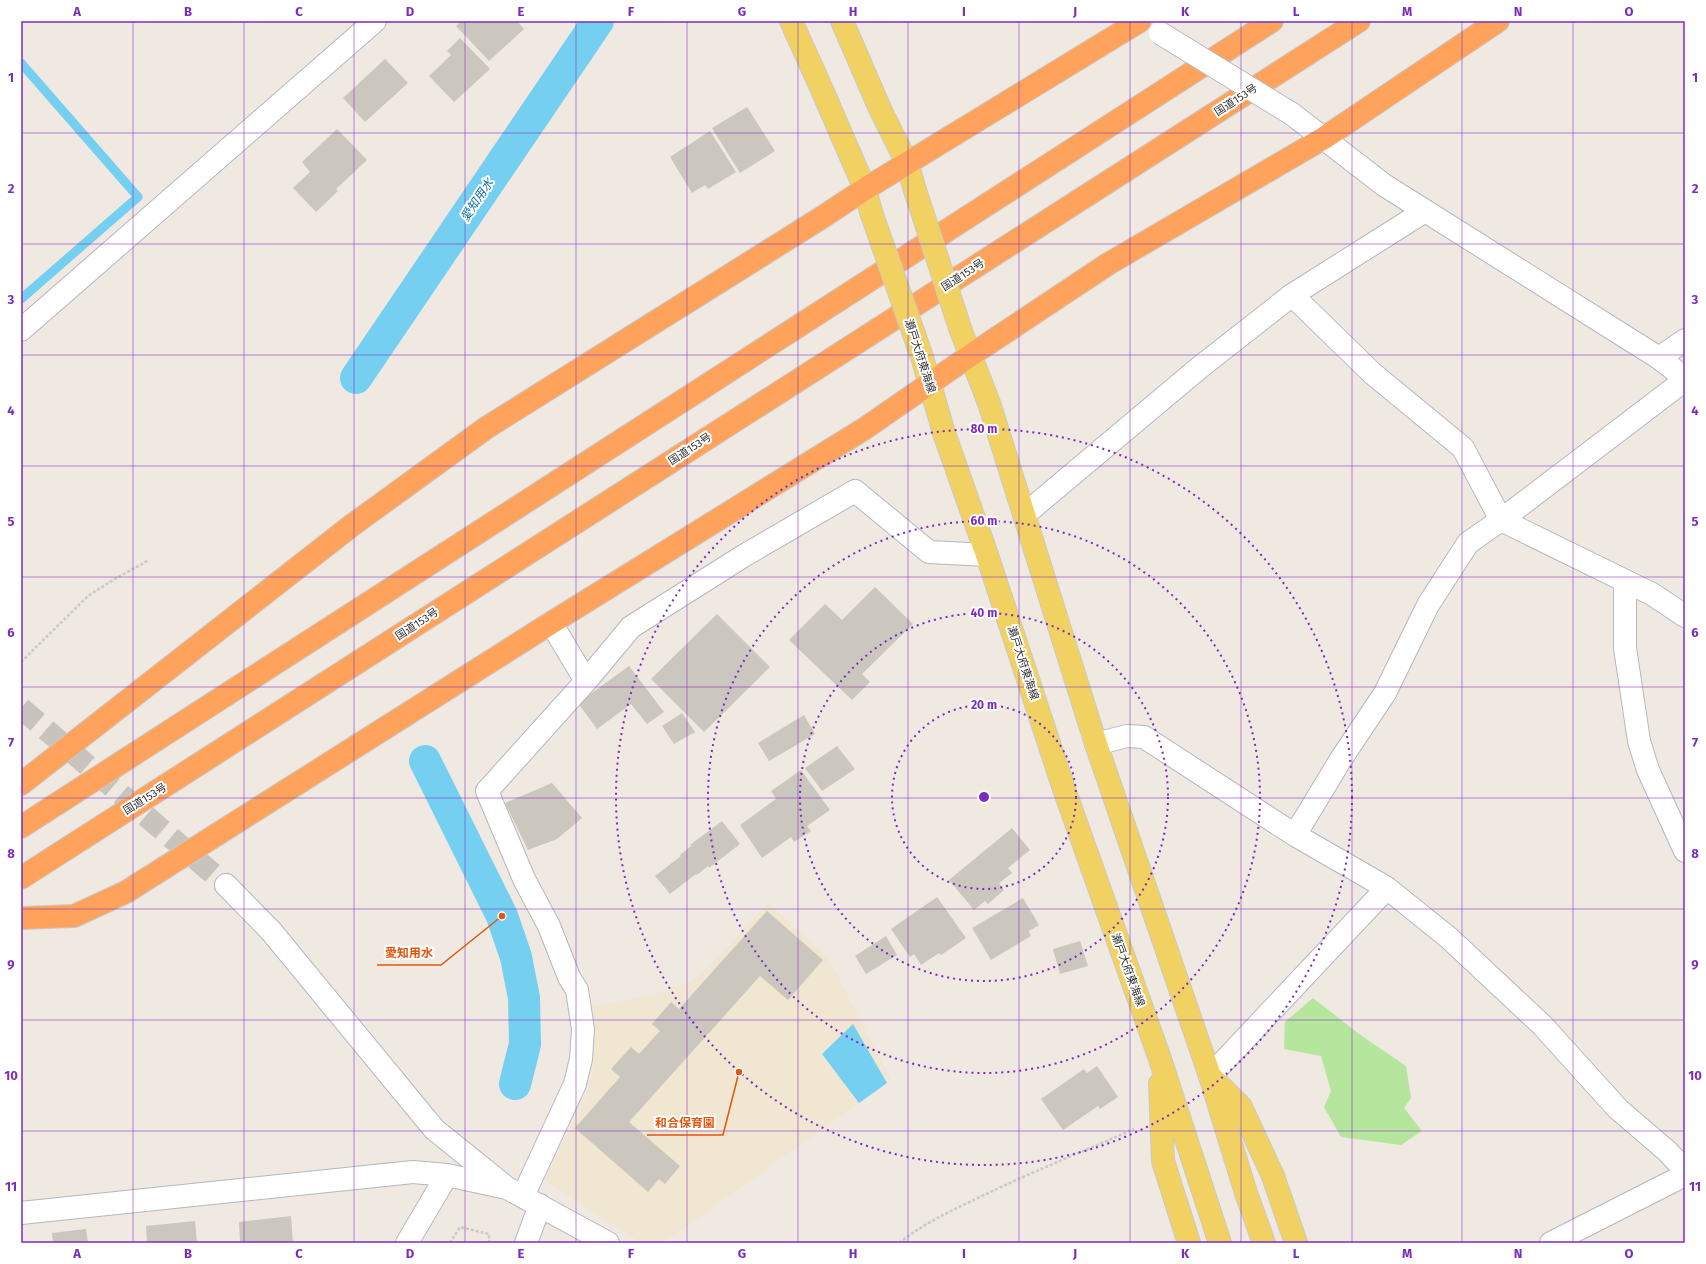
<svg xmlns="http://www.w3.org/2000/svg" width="1706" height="1264" viewBox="0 0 1706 1264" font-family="'Fira Sans','Noto Sans JP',sans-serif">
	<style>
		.education { fill: #f0e6d1 }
		.green { fill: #b6e59e }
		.water { fill: #75cff0 }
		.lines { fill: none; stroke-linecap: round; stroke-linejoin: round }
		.stream { stroke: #75cff0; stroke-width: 9 }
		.canal { stroke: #75cff0; stroke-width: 32 }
		.building { fill: #cbc7bf }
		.street-tunnel { stroke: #c8c4bd; stroke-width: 22; stroke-dasharray: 22 11; stroke-linecap: butt }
		.street-casing { stroke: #b4b7c1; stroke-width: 24 }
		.secondary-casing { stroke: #b4b7c1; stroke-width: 24 }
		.primary-casing { stroke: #c9c9c9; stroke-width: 24 }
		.highway-casing { stroke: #c9c9c9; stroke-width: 24 }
		.path { stroke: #c9c9c9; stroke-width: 2.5; stroke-dasharray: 3 2; stroke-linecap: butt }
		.street { stroke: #fff; stroke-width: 22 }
		.secondary { stroke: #fff; stroke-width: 22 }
		.primary { stroke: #f2d163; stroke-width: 22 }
		.highway { stroke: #ffa35c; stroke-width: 22 }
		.secondary-bridge-casing { stroke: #b4b7c1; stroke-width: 24; stroke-linecap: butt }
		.primary-bridge-casing { stroke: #c9c9c9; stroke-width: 24; stroke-linecap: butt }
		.secondary-bridge { stroke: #fff; stroke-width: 22 }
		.primary-bridge { stroke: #f2d163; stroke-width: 22 }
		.grid { fill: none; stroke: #7b2cbf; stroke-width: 1; stroke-opacity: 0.55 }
		.ring { fill: none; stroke: #7b2cbf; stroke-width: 2; stroke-dasharray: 2 4 }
		.labels { text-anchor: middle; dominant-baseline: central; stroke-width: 4; stroke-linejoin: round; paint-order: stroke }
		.street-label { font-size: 11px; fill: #2e2e2e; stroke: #fff }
		.water-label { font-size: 12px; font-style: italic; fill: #0d6fa3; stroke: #fff }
		.centre { fill: #7b2cbf; stroke: #fff; stroke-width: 2 }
		.ring-label { font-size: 12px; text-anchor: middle; font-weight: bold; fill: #7b2cbf; stroke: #fff; stroke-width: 4; stroke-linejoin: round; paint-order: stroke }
		.leader { fill: none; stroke: #df570e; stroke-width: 1.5 }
		.callout-dot { fill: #df570e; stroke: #fff; stroke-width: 1.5 }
		.callout-label { font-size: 12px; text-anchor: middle; font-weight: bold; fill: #df570e; stroke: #fff; stroke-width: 4; stroke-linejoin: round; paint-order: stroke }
		.neatline { fill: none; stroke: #7b2cbf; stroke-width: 1.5 }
		.grid-label { font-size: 13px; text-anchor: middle; font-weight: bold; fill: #7b2cbf }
	</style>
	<rect width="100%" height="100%" fill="#efe9e1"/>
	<!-- education -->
	<path class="education" d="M768,903L829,959L891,1080L663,1243H641L545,1180L587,1095L594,1064V1024L592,1006L649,996L688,983L710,966Z"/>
	<!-- green -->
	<path class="green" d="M1313,998L1359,1034L1406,1066L1411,1098L1404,1108L1422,1131L1401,1145L1341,1137L1324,1107L1331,1091L1321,1056L1284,1049L1285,1022Z"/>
	<!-- water -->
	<path class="water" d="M853,1024L887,1083L859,1103L822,1054Z"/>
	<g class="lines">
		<!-- stream -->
		<path class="stream" d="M21,63L138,197L21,299"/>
		<!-- canal -->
		<path class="canal" d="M356,378L598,21
			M425,761L502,916L516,957L524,998L525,1044L515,1084"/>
	</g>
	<!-- building -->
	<path class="building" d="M461,21H517L524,29L489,61L456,26Z
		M460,38L490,69L454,102L429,76L451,55L447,51Z
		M385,59L408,83L365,122L343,98Z
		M747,107L775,151L740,173L712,128Z
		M337,129L367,160L336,189L338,191L316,212L293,188L310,172L302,162Z
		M710,131L736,172L708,189L705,185L692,193L670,157Z
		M875,587L913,624L862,674L870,682L852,700L789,640L825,604L842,620Z
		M717,614L770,667L704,732L651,679Z
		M629,666L664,712L647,724L631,704L597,729L578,703Z
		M682,713L695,732L674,744L662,726Z
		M804,715L815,734L769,761L758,743Z
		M837,746L855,769L822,791L805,768Z
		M801,770L830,810L807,826L811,831L794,842L791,837L762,858L740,825L776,799L771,791Z
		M552,783L582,818L557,839L528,850L505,803Z
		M722,821L740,844L709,868L708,866L697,875L696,874L670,894L655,876L681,856L680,855L691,846L690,845Z
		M1012,828L1030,850L1008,868L1012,873L999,883L1004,890L988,904L985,901L974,910L949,880Z
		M937,897L966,938L941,955L939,953L921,965L914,954L910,957L891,929Z
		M1023,898L1039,925L1029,931L1031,936L991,960L972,928Z
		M767,911L823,960L788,1000L760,976L629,1122L680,1166L665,1184L659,1179L648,1192L575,1128L620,1077L611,1069L631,1047L639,1054L660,1031L652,1024L671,1002L679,1009Z
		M886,936L897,955L866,974L855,956Z
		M1080,941L1088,966L1060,974L1053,949Z
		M1097,1066L1118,1097L1100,1109L1098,1106L1063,1130L1041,1099L1084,1069L1087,1073Z
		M291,1216L293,1243H240L239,1222Z
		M195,1221L197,1243H147L146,1226Z
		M86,1229L88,1243H53L52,1233Z"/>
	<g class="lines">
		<!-- street-tunnel -->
		<path class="street-tunnel" d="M21,708L226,885"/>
		<defs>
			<path id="street" d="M1292,295L1425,211
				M21,330L375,21
				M1659,358L1685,340
				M1685,380L1501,520L1652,594L1685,616
				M1024,515L1199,368L1292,295L1372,373L1463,448L1501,520L1468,543L1428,605L1385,693L1341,759L1295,835
				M1625,581V648L1639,741L1648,770L1685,851
				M586,681L631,627L745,555L855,491L929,552L987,555
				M1096,744L1127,736L1144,737L1295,835L1387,888L1449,938L1542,1025L1618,1109L1667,1151L1685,1170
				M226,885L271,931L434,1129L507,1188L608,1243
				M1210,1076L1387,888
				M523,1196L575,1084L581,1059L583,1029L577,990L569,977L549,926L524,879L487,791L586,681L551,623
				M21,1213L413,1172L447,1175L502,1187
				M407,1243L447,1175
				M526,1243L540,1205
				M1551,1243L1685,1175"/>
			<path id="secondary" d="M1292,114L1384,185L1659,358L1685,378"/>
			<path id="primary" d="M791,21L819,83L865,189L871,212
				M842,21L880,109L907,163L915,190
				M961,331L989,403L1096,744L1210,1076L1246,1193L1264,1243
				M922,357L944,433L987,555L1064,789L1159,1056L1220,1243
				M1212,1078L1241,1107L1273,1176L1296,1243
				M1160,1084L1163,1161L1189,1243"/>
			<path id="highway" d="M21,784L351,526L486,428L821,218L865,189L1140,21
				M21,827L1272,21
				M21,878L1359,21
				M21,918L74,916L126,892L551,623L864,429L971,355L1108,264L1324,138L1498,21"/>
		</defs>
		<!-- street casing -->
		<use href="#street" class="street-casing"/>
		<!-- secondary casing -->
		<use href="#secondary" class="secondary-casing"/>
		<!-- primary casing -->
		<use href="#primary" class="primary-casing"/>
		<!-- highway casing -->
		<use href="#highway" class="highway-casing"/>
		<!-- path -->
		<path class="path" d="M21,662L88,596L113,580L149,560
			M450,1243L460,1227L489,1234V1243
			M899,1243C923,1224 950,1211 978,1198C1029,1173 1082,1152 1134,1129"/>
		<!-- street -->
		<use href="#street" class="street"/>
		<!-- secondary -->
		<use href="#secondary" class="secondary"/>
		<!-- primary -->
		<use href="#primary" class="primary"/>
		<!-- highway -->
		<use href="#highway" class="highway"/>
		<defs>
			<path id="secondary-bridge" d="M1160,33L1292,114"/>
			<path id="primary-bridge" d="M915,190L961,331
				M871,212L922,357"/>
		</defs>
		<!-- secondary-bridge casing -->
		<use href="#secondary-bridge" class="secondary-bridge-casing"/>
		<!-- primary-bridge casing -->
		<use href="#primary-bridge" class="primary-bridge-casing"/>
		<!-- secondary-bridge -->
		<use href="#secondary-bridge" class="secondary-bridge"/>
		<!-- primary-bridge -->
		<use href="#primary-bridge" class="primary-bridge"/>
	</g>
	<!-- grid -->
	<path class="grid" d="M133,21V1243M244,21V1243M354,21V1243M465,21V1243M576,21V1243M687,21V1243M798,21V1243M908,21V1243M1019,21V1243M1130,21V1243M1241,21V1243M1352,21V1243M1462,21V1243M1573,21V1243M21,133H1685M21,244H1685M21,355H1685M21,466H1685M21,577H1685M21,687H1685M21,798H1685M21,909H1685M21,1020H1685M21,1131H1685"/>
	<!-- distance rings -->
	<g class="ring">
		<circle cx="984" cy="797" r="92"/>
		<circle cx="984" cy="797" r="184"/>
		<circle cx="984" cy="797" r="276"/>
		<circle cx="984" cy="797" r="368"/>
	</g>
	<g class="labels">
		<!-- street labels -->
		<g class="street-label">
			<text transform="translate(1236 100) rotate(-33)">国道153号</text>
			<text transform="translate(963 275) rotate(-33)">国道153号</text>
			<text transform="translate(920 356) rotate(72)">瀬戸大府東海線</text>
			<text transform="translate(690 449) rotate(-33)">国道153号</text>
			<text transform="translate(417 624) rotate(-33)">国道153号</text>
			<text transform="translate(1023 663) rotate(72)">瀬戸大府東海線</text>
			<text transform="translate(145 799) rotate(-32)">国道153号</text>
			<text transform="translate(1128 970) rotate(70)">瀬戸大府東海線</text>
		</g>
		<!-- water labels -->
		<g class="water-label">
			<text transform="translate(477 200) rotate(-56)">愛知用水</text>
		</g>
	</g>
	<circle cx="984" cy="797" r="6" class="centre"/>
	<g class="ring-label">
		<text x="984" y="433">80 m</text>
		<text x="984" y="525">60 m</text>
		<text x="984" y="617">40 m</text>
		<text x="984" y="709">20 m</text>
	</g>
	<!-- callouts -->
	<path class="leader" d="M502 916L441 965H377M739 1072L723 1135H647"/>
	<g class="callout-dot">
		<circle cx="502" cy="916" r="4"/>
		<circle cx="739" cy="1072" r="4"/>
	</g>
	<g class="callout-label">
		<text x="409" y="957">愛知用水</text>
		<text x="685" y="1127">和合保育園</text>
	</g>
	<!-- border -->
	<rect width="1706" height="1264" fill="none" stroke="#ffffff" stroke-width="44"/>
	<rect x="22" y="22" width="1662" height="1220" class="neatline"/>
	<g class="grid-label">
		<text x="77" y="16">A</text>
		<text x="188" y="16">B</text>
		<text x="299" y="16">C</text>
		<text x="410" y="16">D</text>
		<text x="521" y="16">E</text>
		<text x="631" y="16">F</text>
		<text x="742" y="16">G</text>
		<text x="853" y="16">H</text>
		<text x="964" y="16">I</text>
		<text x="1075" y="16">J</text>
		<text x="1185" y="16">K</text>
		<text x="1296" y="16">L</text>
		<text x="1407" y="16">M</text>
		<text x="1518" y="16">N</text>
		<text x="1629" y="16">O</text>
		<text x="11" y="82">1</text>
		<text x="1695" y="82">1</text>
		<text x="11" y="193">2</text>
		<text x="1695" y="193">2</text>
		<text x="11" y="304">3</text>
		<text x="1695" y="304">3</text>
		<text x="11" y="415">4</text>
		<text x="1695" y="415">4</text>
		<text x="11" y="526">5</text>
		<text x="1695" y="526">5</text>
		<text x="11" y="637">6</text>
		<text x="1695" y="637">6</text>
		<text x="11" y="747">7</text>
		<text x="1695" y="747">7</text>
		<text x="11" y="858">8</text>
		<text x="1695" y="858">8</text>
		<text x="11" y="969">9</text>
		<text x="1695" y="969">9</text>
		<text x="11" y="1080">10</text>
		<text x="1695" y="1080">10</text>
		<text x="11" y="1191">11</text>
		<text x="1695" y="1191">11</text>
		<text x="77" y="1258">A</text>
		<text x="188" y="1258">B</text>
		<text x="299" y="1258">C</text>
		<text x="410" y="1258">D</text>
		<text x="521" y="1258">E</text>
		<text x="631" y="1258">F</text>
		<text x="742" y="1258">G</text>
		<text x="853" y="1258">H</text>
		<text x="964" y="1258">I</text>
		<text x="1075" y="1258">J</text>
		<text x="1185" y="1258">K</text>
		<text x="1296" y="1258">L</text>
		<text x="1407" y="1258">M</text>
		<text x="1518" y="1258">N</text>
		<text x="1629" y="1258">O</text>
	</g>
</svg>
